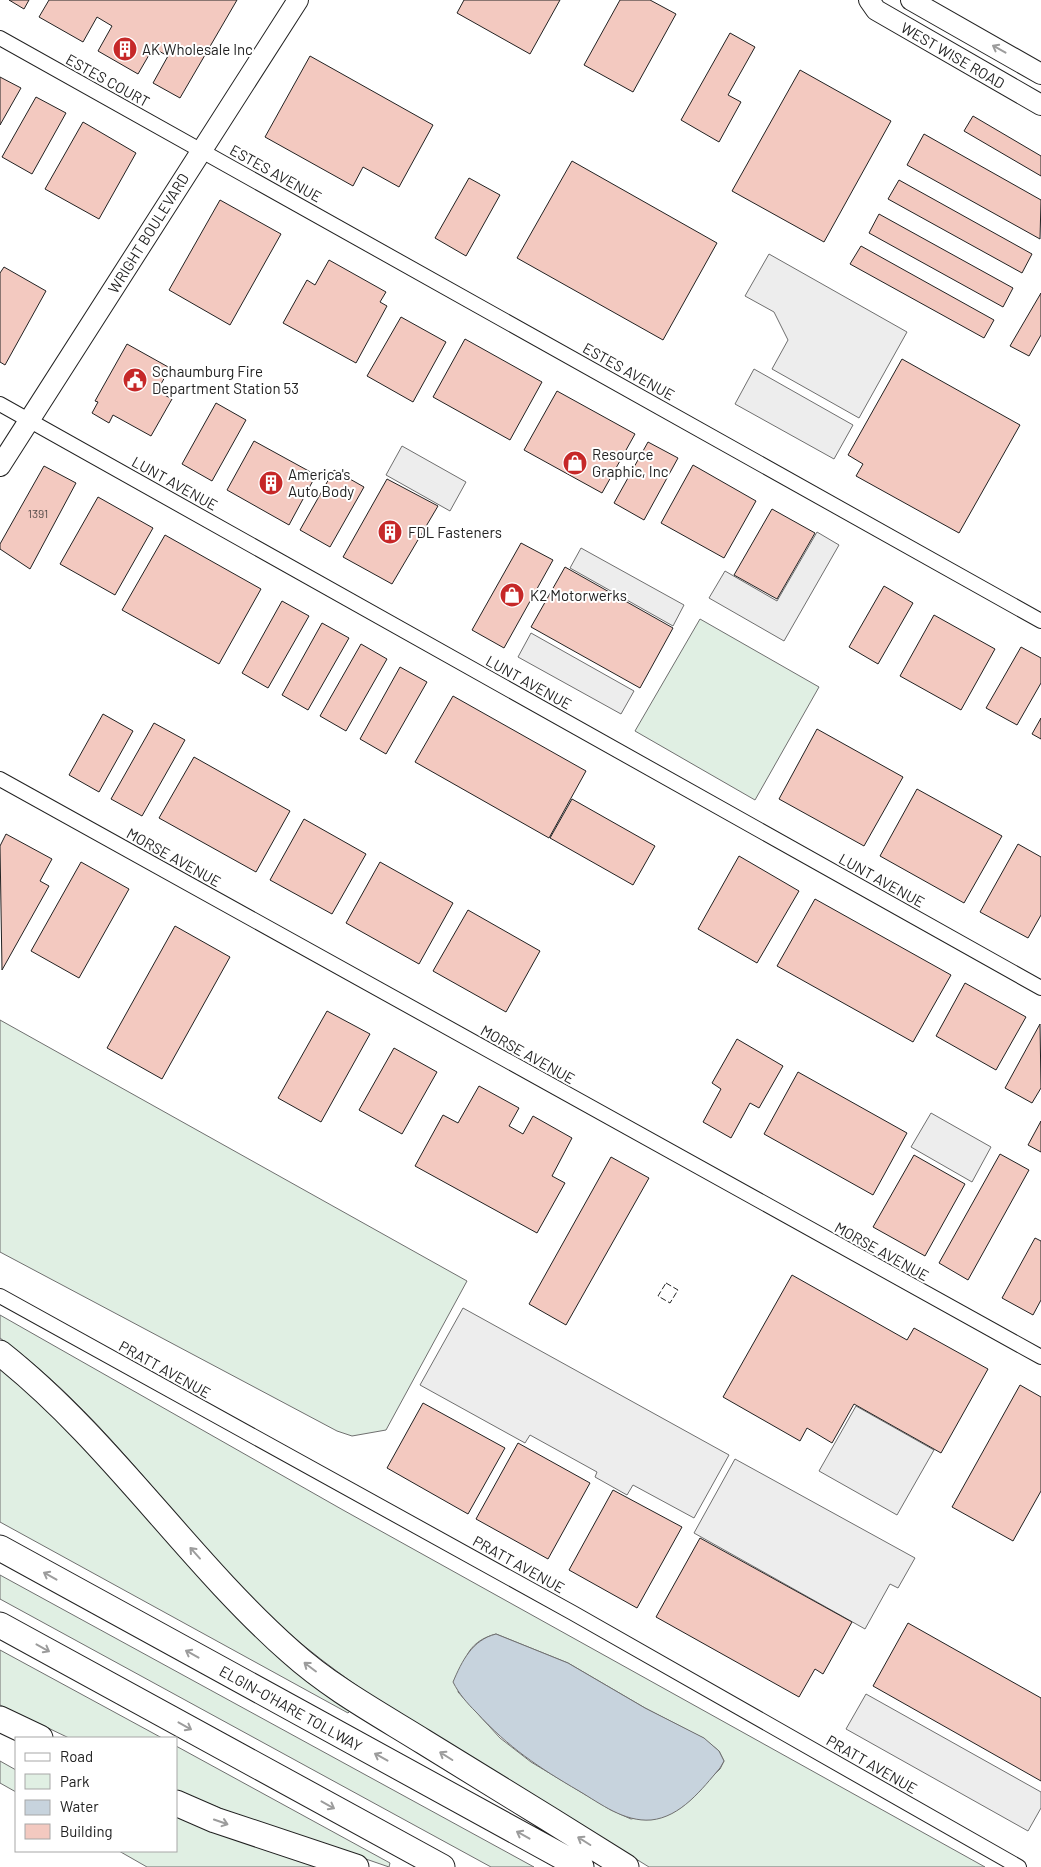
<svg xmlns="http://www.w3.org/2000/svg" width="1041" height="1867" viewBox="0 0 1041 1867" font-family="Barlow,sans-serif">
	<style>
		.green { fill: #e0efe3; stroke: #6f6f6f; fill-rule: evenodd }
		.parking { fill: #ededed; stroke: #6f6f6f }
		.water { fill: #c7d3dd; stroke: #6f6f6f }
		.building { fill: #f3c9c0; stroke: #222 }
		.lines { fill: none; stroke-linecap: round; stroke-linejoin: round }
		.street-casing { stroke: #222; stroke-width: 16 }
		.secondary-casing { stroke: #222; stroke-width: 22 }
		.highway-casing { stroke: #222; stroke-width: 27 }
		.street { stroke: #fff; stroke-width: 14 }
		.secondary { stroke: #fff; stroke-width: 20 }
		.highway { stroke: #fff; stroke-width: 25 }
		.fence { stroke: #222; stroke-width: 1; stroke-dasharray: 6 2.5; stroke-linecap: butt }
		.oneway { stroke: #9c9c9c }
		.labels { text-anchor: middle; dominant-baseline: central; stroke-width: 4; stroke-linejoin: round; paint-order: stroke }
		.number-label { font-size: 12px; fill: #564c4a }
		.poi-label { font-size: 15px; fill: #222; stroke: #fff; text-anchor: start }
		.street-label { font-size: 15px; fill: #222; stroke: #fff }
	</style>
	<rect width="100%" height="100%" fill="#fff"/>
	<!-- green -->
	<path class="green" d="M700,619L819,687L755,800L635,731Z
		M0,1020L467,1281L386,1430L352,1436L337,1431L0,1252Z
		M0,1315L343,1510L985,1867H649L369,1694C325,1664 284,1632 247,1593C165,1509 97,1407 0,1338ZM496,1634L568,1663L645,1708L703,1738L719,1751L724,1761L720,1769L682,1807L631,1819L611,1810L531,1762L500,1738L458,1692C462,1664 465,1642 496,1634Z
		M0,1366L25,1387L351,1710L348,1713L0,1522Z
		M0,1575L534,1867H491L0,1599Z
		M0,1650L162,1738H69L0,1705Z
		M176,1746L390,1863L389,1867L227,1811L176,1790Z
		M0,1761L16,1770V1792L0,1783Z
		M176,1815L318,1867H147L119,1851H176Z"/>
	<!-- parking -->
	<path class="parking" d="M769,254L907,332L859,418L772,369L788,340L774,312L745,296Z
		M754,369L853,425L834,459L735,404Z
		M402,446L466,482L450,511L386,475Z
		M817,532L839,545L784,641L709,598L725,571L777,601Z
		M581,548L684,605L673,626L570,568Z
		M531,633L634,691L621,714L518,657Z
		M931,1113L991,1147L972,1182L911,1147Z
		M463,1308L729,1455L694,1518L633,1485L627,1495L595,1477L597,1472L530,1435L525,1443L420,1385Z
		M856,1406L934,1450L897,1515L819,1471Z
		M735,1459L915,1558L898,1588L890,1584L865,1629L694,1533Z
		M866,1694L1041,1792V1808L1028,1831L846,1729Z"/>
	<!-- water -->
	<path class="water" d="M496,1634L568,1663L645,1708L704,1738L719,1751L724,1761L720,1768C702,1789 681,1817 651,1820C624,1822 601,1804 579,1791C538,1767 509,1748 476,1712C467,1703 459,1694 453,1682C462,1661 472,1640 496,1634Z"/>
	<!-- building -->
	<path class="building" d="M9,0H29L24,9Z
		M49,0H237L180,98L153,83L168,56L153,48L138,74L98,51L112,26L97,17L83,42L39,17Z
		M464,0H560L530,54L457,13Z
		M620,0H650L676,14L633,92L584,65Z
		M730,33L755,47L728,95L741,102L719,142L681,120Z
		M310,56L433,125L399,187L363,167L353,186L265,137Z
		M800,70L891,121L824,242L732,191Z
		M0,77L21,88L0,125Z
		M36,97L66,113L32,174L2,157Z
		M973,116L1041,156V176L964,131Z
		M83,122L136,153L99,219L45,189Z
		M924,134L1041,200L1040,239L907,165Z
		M572,161L717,243L663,340L517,258Z
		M469,178L500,195L466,256L435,238Z
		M899,180L1032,254L1022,273L888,199Z
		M220,200L281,234L230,325L169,290Z
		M879,214L1013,288L1003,307L869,233Z
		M861,246L994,320L984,338L850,264Z
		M329,260L386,292L380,302L387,306L356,363L283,323L307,280L315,285Z
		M4,267L46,291L5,365L0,362V273Z
		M1041,293V335L1029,356L1010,346Z
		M401,317L446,342L413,402L367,376Z
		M465,339L542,382L510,440L433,397Z
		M127,344L170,368L157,391L172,399L151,436L113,415L109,423L92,413L98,402L95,401Z
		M902,359L1020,425L959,533L856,476L863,464L848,455Z
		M557,391L635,434L602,493L524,450Z
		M216,403L246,420L212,481L182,464Z
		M254,441L316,475L289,525L227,490Z
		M648,442L678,458L644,520L614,503Z
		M693,465L756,501L724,558L661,523Z
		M44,466L76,483L30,569L0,549V544Z
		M334,470L364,487L330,547L300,530Z
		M387,479L438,506L392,584L343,557Z
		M98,497L153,528L115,595L60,564Z
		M772,509L815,533L777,599L734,575Z
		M165,535L261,589L219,664L122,610Z
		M521,543L553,560L504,648L472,630Z
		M565,567L673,628L640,688L531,627Z
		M884,586L913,603L878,664L849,647Z
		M282,601L309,616L268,688L242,673Z
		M934,615L995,649L961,710L900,676Z
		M322,623L349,638L308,710L282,695Z
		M361,644L387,659L346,731L320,716Z
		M1021,647L1041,658V683L1017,725L986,708Z
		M400,667L427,682L386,754L360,739Z
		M453,696L586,771L549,838L415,762Z
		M103,714L133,731L99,792L69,775Z
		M1041,718V739L1032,734Z
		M154,723L185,740L142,816L111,799Z
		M817,729L903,777L864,846L779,799Z
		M194,757L290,811L256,872L159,818Z
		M917,789L1002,836L964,903L880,856Z
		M572,799L655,846L633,885L550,838Z
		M304,819L366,854L332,914L270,880Z
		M6,834L52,859L40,881L49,886L2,970L0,846Z
		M1018,844L1041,857V915L1028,938L980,912Z
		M739,856L799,891L757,963L698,929Z
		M81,862L129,889L79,978L31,951Z
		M380,862L453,903L419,964L346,923Z
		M815,899L951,975L913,1042L777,966Z
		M468,910L540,951L506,1012L433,971Z
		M175,926L230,957L162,1079L107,1048Z
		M965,983L1026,1017L996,1070L936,1036Z
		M327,1011L370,1034L321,1122L278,1098Z
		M1040,1024L1041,1088L1032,1103L1005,1088Z
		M737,1039L783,1066L759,1108L750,1103L731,1138L703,1122L721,1089L712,1083Z
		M394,1048L437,1072L402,1134L359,1110Z
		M798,1072L907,1133L873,1195L764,1134Z
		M479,1086L519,1108L509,1126L523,1134L533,1116L572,1138L552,1176L565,1183L537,1233L415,1166L443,1115L458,1123Z
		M1041,1121V1152L1028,1145Z
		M1000,1154L1029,1170L968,1280L939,1263Z
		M914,1155L965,1184L925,1256L873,1227Z
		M611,1157L649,1178L566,1325L529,1304Z
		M1035,1238L1041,1241V1300L1033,1315L1002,1298Z
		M792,1275L907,1340L914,1328L988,1369L941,1453L854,1404L832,1443L807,1428L800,1441L723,1397Z
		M1020,1385L1041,1397V1491L1013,1541L952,1507Z
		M423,1403L505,1448L468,1514L387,1468Z
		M518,1443L590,1483L548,1559L476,1519Z
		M613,1490L682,1527L637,1608L569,1570Z
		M700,1538L852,1622L823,1674L815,1669L799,1697L656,1617Z
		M908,1623L1041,1698V1781L873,1686Z"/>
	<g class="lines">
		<defs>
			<path id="street" d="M0,38L1041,621
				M0,404L1041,988
				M0,779L1041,1357
				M0,1296L573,1613L1019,1867"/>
			<path id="secondary" d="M869,0L876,10L1041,105
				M911,0L1041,74
				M0,466L298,0"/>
			<path id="highway" d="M0,1353C110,1440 187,1560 291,1652C331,1688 379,1714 424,1742C491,1783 559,1825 626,1867
				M0,1548L581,1867
				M0,1625L442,1867
				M0,1719L40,1738
				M176,1803L215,1820L356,1867"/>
		</defs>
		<!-- street casing -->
		<use href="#street" class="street-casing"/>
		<!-- secondary casing -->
		<use href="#secondary" class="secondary-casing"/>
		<!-- highway casing -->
		<use href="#highway" class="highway-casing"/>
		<!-- street -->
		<use href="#street" class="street"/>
		<!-- secondary -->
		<use href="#secondary" class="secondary"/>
		<!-- highway -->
		<use href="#highway" class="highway"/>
		<!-- fence -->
		<path class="fence" d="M666,1283L678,1290L670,1303L658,1296Z"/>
	</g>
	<!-- one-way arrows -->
	<defs><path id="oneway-shaft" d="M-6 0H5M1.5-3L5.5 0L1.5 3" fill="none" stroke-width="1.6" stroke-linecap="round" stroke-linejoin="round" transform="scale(1.25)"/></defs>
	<g class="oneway">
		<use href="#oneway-shaft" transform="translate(999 49) rotate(-151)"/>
		<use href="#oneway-shaft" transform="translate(195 1553) rotate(-132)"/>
		<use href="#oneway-shaft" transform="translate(50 1576) rotate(-151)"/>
		<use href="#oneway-shaft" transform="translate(43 1648) rotate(29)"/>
		<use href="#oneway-shaft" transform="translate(192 1654) rotate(-151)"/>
		<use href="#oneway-shaft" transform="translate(310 1667) rotate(-143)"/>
		<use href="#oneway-shaft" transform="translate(185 1726) rotate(29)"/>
		<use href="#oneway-shaft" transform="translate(446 1756) rotate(-148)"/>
		<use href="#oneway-shaft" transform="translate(381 1757) rotate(-151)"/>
		<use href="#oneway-shaft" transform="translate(328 1805) rotate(29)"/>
		<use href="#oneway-shaft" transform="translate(221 1822) rotate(19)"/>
		<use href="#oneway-shaft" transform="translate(523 1835) rotate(-151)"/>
		<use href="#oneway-shaft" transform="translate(584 1841) rotate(-148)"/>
	</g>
	<!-- icons -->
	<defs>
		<symbol id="building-disc" viewBox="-11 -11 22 22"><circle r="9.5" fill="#c62828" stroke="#fff"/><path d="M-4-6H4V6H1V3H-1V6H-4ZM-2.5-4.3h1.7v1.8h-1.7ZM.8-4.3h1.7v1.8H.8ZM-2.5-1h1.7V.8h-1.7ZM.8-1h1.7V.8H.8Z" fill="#fff"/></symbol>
		<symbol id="civic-disc" viewBox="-11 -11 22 22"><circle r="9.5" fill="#c62828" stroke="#fff"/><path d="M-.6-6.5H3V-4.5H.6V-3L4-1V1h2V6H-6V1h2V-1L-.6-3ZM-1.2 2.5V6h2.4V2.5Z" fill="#fff"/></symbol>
		<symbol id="shop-disc" viewBox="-11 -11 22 22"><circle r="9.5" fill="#c62828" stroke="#fff"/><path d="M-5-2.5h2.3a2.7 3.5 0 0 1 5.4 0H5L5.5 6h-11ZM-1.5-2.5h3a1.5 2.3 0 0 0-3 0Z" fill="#fff"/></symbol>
	</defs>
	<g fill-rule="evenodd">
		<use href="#building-disc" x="111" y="35" width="28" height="28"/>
		<use href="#civic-disc" x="121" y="366" width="28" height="28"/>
		<use href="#shop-disc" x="561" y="449" width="28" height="28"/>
		<use href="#building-disc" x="257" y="469" width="28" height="28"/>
		<use href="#building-disc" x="376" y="518" width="28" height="28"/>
		<use href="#shop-disc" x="498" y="581" width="28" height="28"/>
	</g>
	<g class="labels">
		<!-- number labels -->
		<g class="number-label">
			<text x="38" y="513">1391</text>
		</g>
		<!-- poi labels -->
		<g class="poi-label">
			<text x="142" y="49">AK Wholesale Inc</text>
			<text x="152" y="371">Schaumburg Fire<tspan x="152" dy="17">Department Station 53</tspan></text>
			<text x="592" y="454">Resource<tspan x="592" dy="17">Graphic, Inc</tspan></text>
			<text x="288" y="474">America's<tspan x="288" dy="17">Auto Body</tspan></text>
			<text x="408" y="532">FDL Fasteners</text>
			<text x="530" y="595">K2 Motorwerks</text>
		</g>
		<!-- street labels -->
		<g class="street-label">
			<text transform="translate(953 55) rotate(30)">WEST WISE ROAD</text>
			<text transform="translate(108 80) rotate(29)">ESTES COURT</text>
			<text transform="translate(276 173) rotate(29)">ESTES AVENUE</text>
			<text transform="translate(148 233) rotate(-58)">WRIGHT BOULEVARD</text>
			<text transform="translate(629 371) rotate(29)">ESTES AVENUE</text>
			<text transform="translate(175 483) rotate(29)">LUNT AVENUE</text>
			<text transform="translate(529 682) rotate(29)">LUNT AVENUE</text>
			<text transform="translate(174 857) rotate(29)">MORSE AVENUE</text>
			<text transform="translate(882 880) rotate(29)">LUNT AVENUE</text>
			<text transform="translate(528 1054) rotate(29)">MORSE AVENUE</text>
			<text transform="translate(882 1251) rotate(29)">MORSE AVENUE</text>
			<text transform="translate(165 1369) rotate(29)">PRATT AVENUE</text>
			<text transform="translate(519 1564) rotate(29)">PRATT AVENUE</text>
			<text transform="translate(291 1708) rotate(29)">ELGIN-O'HARE TOLLWAY</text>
			<text transform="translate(872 1764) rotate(30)">PRATT AVENUE</text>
		</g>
	</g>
	<!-- legend -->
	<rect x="15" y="1737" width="162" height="115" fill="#ffffff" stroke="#a7a7a7"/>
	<rect x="25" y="1753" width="25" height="8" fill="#ffffff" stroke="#a7a7a7"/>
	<text x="60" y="1762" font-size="15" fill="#222222">Road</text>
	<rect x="25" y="1774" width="25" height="15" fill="#e0efe3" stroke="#a7a7a7"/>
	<text x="60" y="1787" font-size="15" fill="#222222">Park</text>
	<rect x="25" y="1800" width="25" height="15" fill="#c7d3dd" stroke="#a7a7a7"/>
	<text x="60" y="1812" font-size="15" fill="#222222">Water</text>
	<rect x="25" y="1824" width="25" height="15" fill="#f3c9c0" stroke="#a7a7a7"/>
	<text x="60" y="1837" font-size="15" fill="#222222">Building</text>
</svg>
